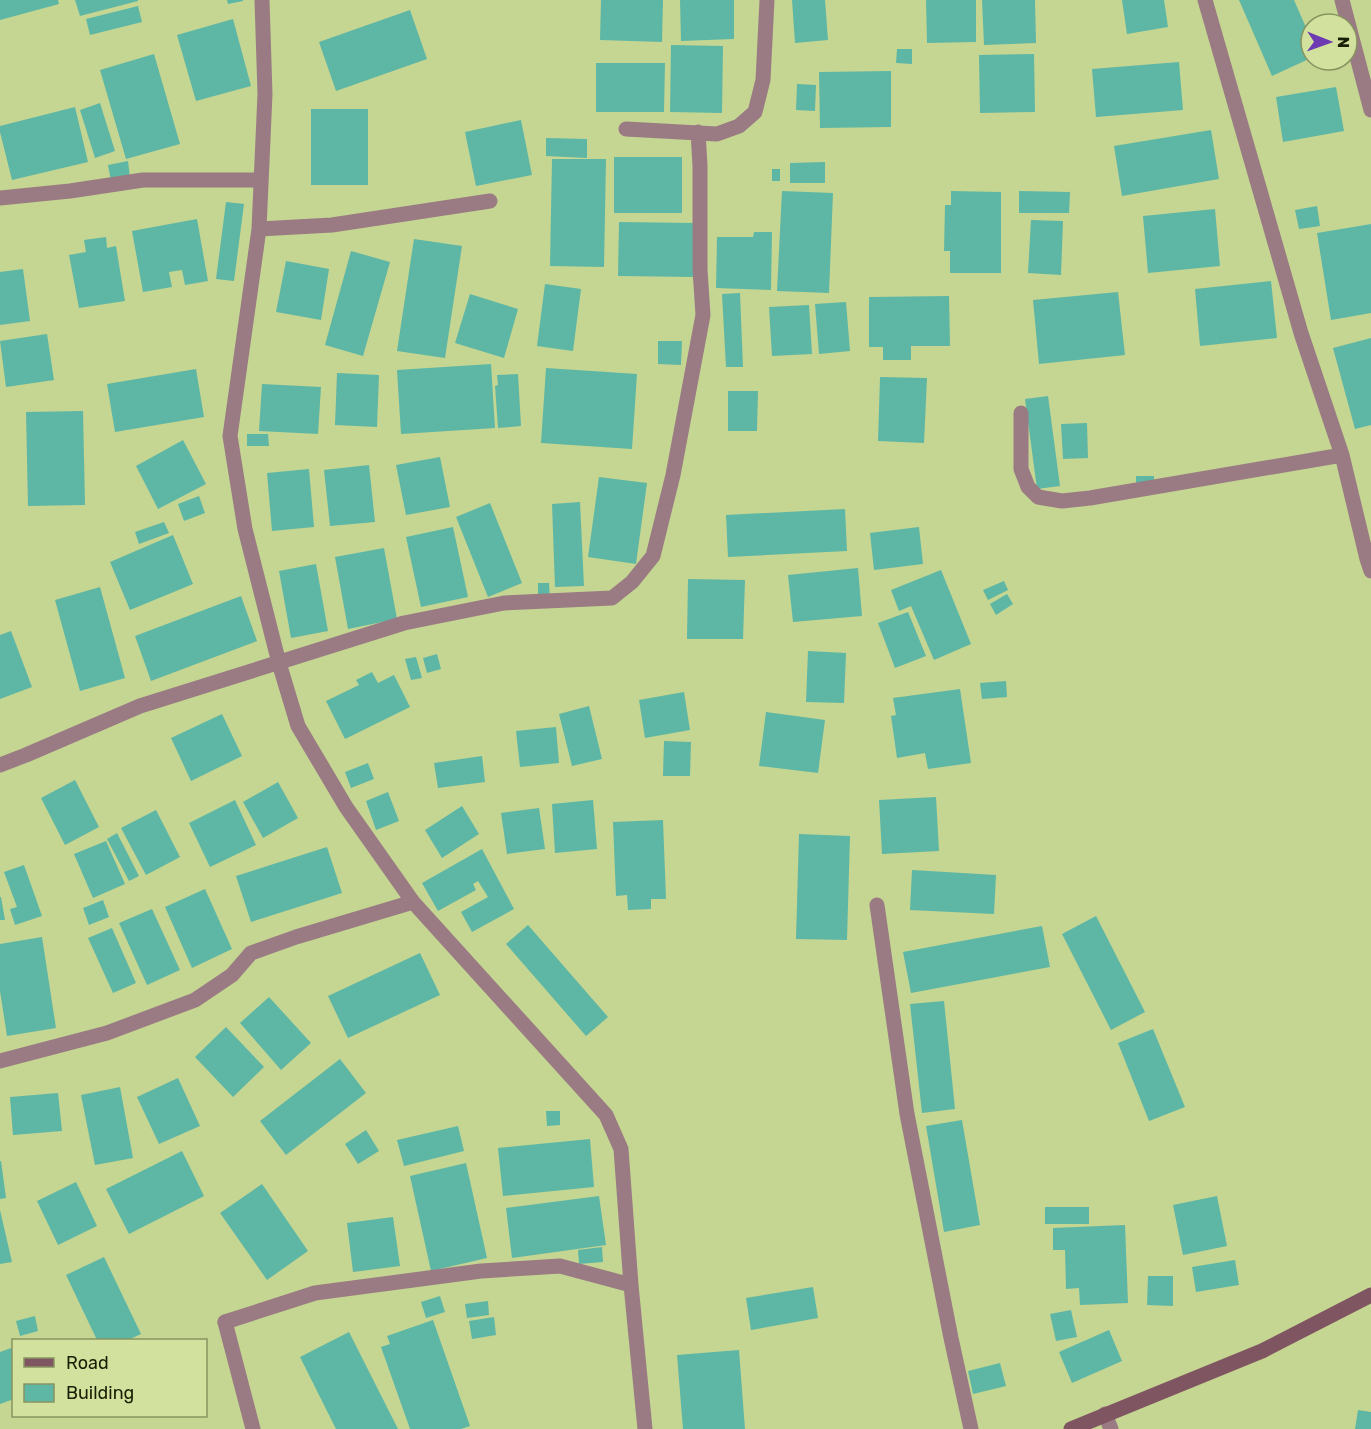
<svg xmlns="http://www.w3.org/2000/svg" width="1371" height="1429" viewBox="0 0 1371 1429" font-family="Rubik,sans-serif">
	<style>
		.building { fill: #5eb7a5 }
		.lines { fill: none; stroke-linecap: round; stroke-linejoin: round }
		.service { stroke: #9a7b84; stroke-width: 15 }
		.minor { stroke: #9a7b84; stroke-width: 15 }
		.secondary { stroke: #805562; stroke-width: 15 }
	</style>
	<rect width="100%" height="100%" fill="#c5d592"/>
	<!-- building -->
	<path class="building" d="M0,0H58L59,4L0,20Z
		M75,0H138V1L80,16Z
		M227,0H243V1L228,4Z
		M601,0H663L662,42L600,40Z
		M680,0H734V39L681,41Z
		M792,0H825L828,40L795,43Z
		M926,0H976V42L927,43Z
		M982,0H1035L1036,43L984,45Z
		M1122,0H1164L1168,27L1127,34Z
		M1239,0H1294L1311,39V58L1272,76Z
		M138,6L142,22L90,35L86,19Z
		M410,10L427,59L336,91L319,42Z
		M233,19L251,86L196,101L177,35Z
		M671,45L723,46L722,113L670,112Z
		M897,49H912V64L896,63Z
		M154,54L180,144L126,159L100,70Z
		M1034,54L1035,112L980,113L979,55Z
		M1179,62L1183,110L1096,117L1092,69Z
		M596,63H665L664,112H596Z
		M891,71V127L820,128L819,72Z
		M797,84L816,85L815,111L796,110Z
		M1336,87L1344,131L1283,142L1276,97Z
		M100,103L115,151L95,158L80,110Z
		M75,107L88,162L12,180L0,132V126Z
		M311,109H368V185H311Z
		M521,120L532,175L476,186L465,132Z
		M1211,130L1219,179L1122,196L1114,146Z
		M546,138L587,139V158L546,156Z
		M614,157H682V213H614Z
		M552,159H606L604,267L550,266Z
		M128,161L130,178L111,181L108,165Z
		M825,162V183H790V163Z
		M772,169H780V181H772Z
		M782,191L833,193L829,293L777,291Z
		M951,191L1001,192V273H950V251H944L945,205H951Z
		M1019,191L1070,192L1069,213H1019Z
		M226,202L244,204L234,281L216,279Z
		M1317,206L1320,226L1299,229L1295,210Z
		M1215,209L1220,266L1148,273L1143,216Z
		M197,219L208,281L185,285L182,270L169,272L172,287L143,292L132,231Z
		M1031,220L1063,221L1061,275L1028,273Z
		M619,222L696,223L695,277L618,276Z
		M1371,224V313L1331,320L1317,233Z
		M754,232H772L771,290L716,288L717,237H753Z
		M106,237L107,248L116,246L125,301L79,308L69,255L86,252L84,240Z
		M414,239L462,246L445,358L397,351Z
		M351,251L390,262L363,356L325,345Z
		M286,261L329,269L321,320L276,312Z
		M23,269L30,321L0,325V272Z
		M1271,281L1277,338L1200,346L1195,289Z
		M545,284L581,289L573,351L537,346Z
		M1118,292L1125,355L1039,364L1033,300Z
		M740,293L743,367H726L722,294Z
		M470,294L518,309L504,358L455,343Z
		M949,296L950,346H911V360H883V347H869V297Z
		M846,302L850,351L819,354L815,304Z
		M809,305L812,354L772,356L769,307Z
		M47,334L54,380L6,387L0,341Z
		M1371,338V425L1355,429L1333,348Z
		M658,341H682L681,365L658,364Z
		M491,364L495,428L401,434L397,370Z
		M546,368L637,374L632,449L541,443Z
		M196,369L204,417L115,432L107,384Z
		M337,373L379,375L377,427L335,425Z
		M518,374L521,426L498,428L495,386L498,385L497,375Z
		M880,377L927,378L924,443L878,441Z
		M262,384L321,387L318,434L259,431Z
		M728,391H758L757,431H728Z
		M1048,396L1060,486L1037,489L1025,399Z
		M83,411L85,505L28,506L26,412Z
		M1087,423L1088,458L1063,459L1061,424Z
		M247,434H268L269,446H247Z
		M183,440L206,484L158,509L136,466Z
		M440,457L450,507L406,515L396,465Z
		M369,465L375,522L330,526L324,470Z
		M309,469L314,527L272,531L267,473Z
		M1136,476H1154V486H1136Z
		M599,477L647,483L636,564L588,557Z
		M199,496L205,513L184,521L178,504Z
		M580,502L584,586L555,587L552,504Z
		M490,503L522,583L488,597L456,517Z
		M845,509L847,551L728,557L726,515Z
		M164,522L169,533L139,544L135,532Z
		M453,527L468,597L421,607L406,537Z
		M919,527L923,564L874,570L870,533Z
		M173,535L193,584L130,610L110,562Z
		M384,548L397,619L348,629L335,557Z
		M316,564L328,631L291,638L279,571Z
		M858,568L862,616L793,622L788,575Z
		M941,570L971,644L934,660L911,606L899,611L891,590Z
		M688,579L745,580L743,639H687Z
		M1004,581L1008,590L988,600L983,590Z
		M538,583H549L550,600L538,599Z
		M100,587L125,678L80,691L55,600Z
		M1007,594L1013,604L996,615L990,604Z
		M241,596L257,641L151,681L135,636Z
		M908,612L926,656L895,668L878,623Z
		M11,631L32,687L0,699V635Z
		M808,651L846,653L844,703L806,702Z
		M437,654L441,669L427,673L423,658Z
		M416,657L422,678L411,680L405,659Z
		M372,672L378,683L394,675L410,707L345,739L326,701L359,685L356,680Z
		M1006,681L1007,697L982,699L980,683Z
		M960,689L971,763L928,769L925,753L897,758L891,716L896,715L893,698Z
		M684,692L690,730L645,738L639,700Z
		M589,706L602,759L572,766L559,714Z
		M766,712L825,720L818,773L759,766Z
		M222,714L242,756L191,781L171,738Z
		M556,727L559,763L520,767L516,731Z
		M664,741L691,742L690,776H663Z
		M482,756L485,782L438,788L434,763Z
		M368,763L374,779L351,788L345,772Z
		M75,780L99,827L65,845L41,798Z
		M278,782L298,818L263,838L243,802Z
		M388,792L399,821L376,830L366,801Z
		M936,797L939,851L882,854L879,800Z
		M235,800L256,845L210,867L189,823Z
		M593,800L597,849L555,853L552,804Z
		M462,806L479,834L442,858L425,830Z
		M539,808L545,849L507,854L501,813Z
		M156,810L180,857L146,875L121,828Z
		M663,820L666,899H651V909L628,910L627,895L616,896L613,822Z
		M117,833L139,876L129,881L107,839Z
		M799,834L850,836L847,940L796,939Z
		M106,841L125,884L93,898L74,854Z
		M327,847L342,893L251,922L236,876Z
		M482,849L514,909L472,932L461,912L488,897L478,881L473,884L476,890L438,911L422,883Z
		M24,865L42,916L15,925L10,909L17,907L4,872Z
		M912,870L996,875L994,914L910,910Z
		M205,889L232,949L192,968L165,907Z
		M0,897H1L5,920H0Z
		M103,900L109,917L89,925L83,908Z
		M152,909L180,970L147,985L119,923Z
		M1096,916L1145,1012L1111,1030L1062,934Z
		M528,925L608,1017L586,1036L506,944Z
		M1042,926L1050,967L911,993L903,952Z
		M112,928L136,983L113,993L88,938Z
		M42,937L56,1028L7,1036L0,991V944Z
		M420,953L440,995L348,1038L328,996Z
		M269,997L311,1043L281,1070L240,1023Z
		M944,1001L955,1109L922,1113L910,1004Z
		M226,1027L264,1067L233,1097L195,1057Z
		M1153,1029L1185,1107L1149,1121L1118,1043Z
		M340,1059L366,1093L286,1155L260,1121Z
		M178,1078L200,1126L159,1144L137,1097Z
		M120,1087L133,1158L95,1165L81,1095Z
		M58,1093L62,1131L13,1135L10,1097Z
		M546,1111H560V1125L547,1126Z
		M962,1120L980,1225L944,1232L926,1126Z
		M458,1126L464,1151L404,1166L397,1140Z
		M366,1130L379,1151L358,1164L345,1144Z
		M590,1139L594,1187L503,1196L498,1148Z
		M182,1151L204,1196L129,1234L106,1189Z
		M0,1161H1L6,1198L0,1199Z
		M466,1163L487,1258L431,1271L410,1176Z
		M76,1182L97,1226L58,1245L37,1201Z
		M262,1184L308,1251L267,1280L220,1213Z
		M599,1196L606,1245L512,1258L506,1208Z
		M1217,1196L1227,1246L1183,1255L1173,1205Z
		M1045,1207H1089V1224H1045Z
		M0,1210L12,1262L0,1264Z
		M393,1217L400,1266L353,1272L347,1223Z
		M1125,1225L1128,1303L1080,1305L1079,1288L1066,1289L1065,1250H1053V1228Z
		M602,1247L603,1262L579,1264L578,1250Z
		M104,1257L141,1334L128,1340H97L66,1275Z
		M1235,1260L1239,1285L1196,1292L1192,1267Z
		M1148,1276H1173V1306L1147,1305Z
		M813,1287L818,1318L751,1330L746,1298Z
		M440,1296L445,1312L426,1318L421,1302Z
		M488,1301L489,1315L467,1318L465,1304Z
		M1071,1310L1077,1337L1056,1341L1050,1314Z
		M35,1316L38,1331L20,1336L16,1321Z
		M494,1317L496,1335L472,1339L469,1321Z
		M433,1320L470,1426L461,1429H410L381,1347L390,1344L387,1336Z
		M1109,1330L1122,1361L1072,1383L1059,1352Z
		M349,1332L398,1429H336L300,1357Z
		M14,1347V1399L0,1404V1352Z
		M739,1350L745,1429H683L677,1355Z
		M1000,1363L1006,1386L973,1394L968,1371Z
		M1358,1410L1371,1412V1429H1355Z"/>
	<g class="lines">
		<!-- service -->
		<path class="service" d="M225,1322L253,1429
			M1105,1414L1111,1429"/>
		<!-- minor -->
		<path class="minor" d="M262,0L265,94L259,229L230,436L245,529L279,663L298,726L346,807L413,902L606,1115L621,1149L631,1285L645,1429
			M1205,0L1301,333L1342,455L1367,559L1371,571
			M1342,0L1371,110
			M626,129L717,134L739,126L755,112L763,80L767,0
			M0,198L70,191L143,180H261
			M259,229L332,225L490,201
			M1021,413V469L1028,487L1038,497L1062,501L1090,498L1342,455
			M0,765L26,755L140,706L404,623L504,603L612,598L632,582L653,556L673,475L703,315L700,270V166L698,132
			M877,905L907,1114L951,1338L971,1429
			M0,1061L107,1033L195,1000L232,975L251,953L296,937L413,902
			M225,1322L315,1293L481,1271L560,1266L631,1285"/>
		<!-- secondary -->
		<path class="secondary" d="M1071,1429L1262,1351L1371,1295"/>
	</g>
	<!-- legend -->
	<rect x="12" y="1339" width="195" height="78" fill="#d2e29e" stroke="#889460" stroke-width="1.5"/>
	<rect x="24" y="1358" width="30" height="9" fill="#805562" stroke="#889460" stroke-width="1.5"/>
	<text x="66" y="1369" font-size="18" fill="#191e04">Road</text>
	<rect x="24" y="1384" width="30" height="18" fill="#5eb7a5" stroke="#889460" stroke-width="1.5"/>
	<text x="66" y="1399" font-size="18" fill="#191e04">Building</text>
	<!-- north arrow -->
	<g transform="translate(1329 42) rotate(91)"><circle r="28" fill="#d2e29e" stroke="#889460" stroke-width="1.5"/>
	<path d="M0-4.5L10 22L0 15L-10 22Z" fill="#6d3ab1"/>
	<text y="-9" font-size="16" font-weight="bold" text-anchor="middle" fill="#191e04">N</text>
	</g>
</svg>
